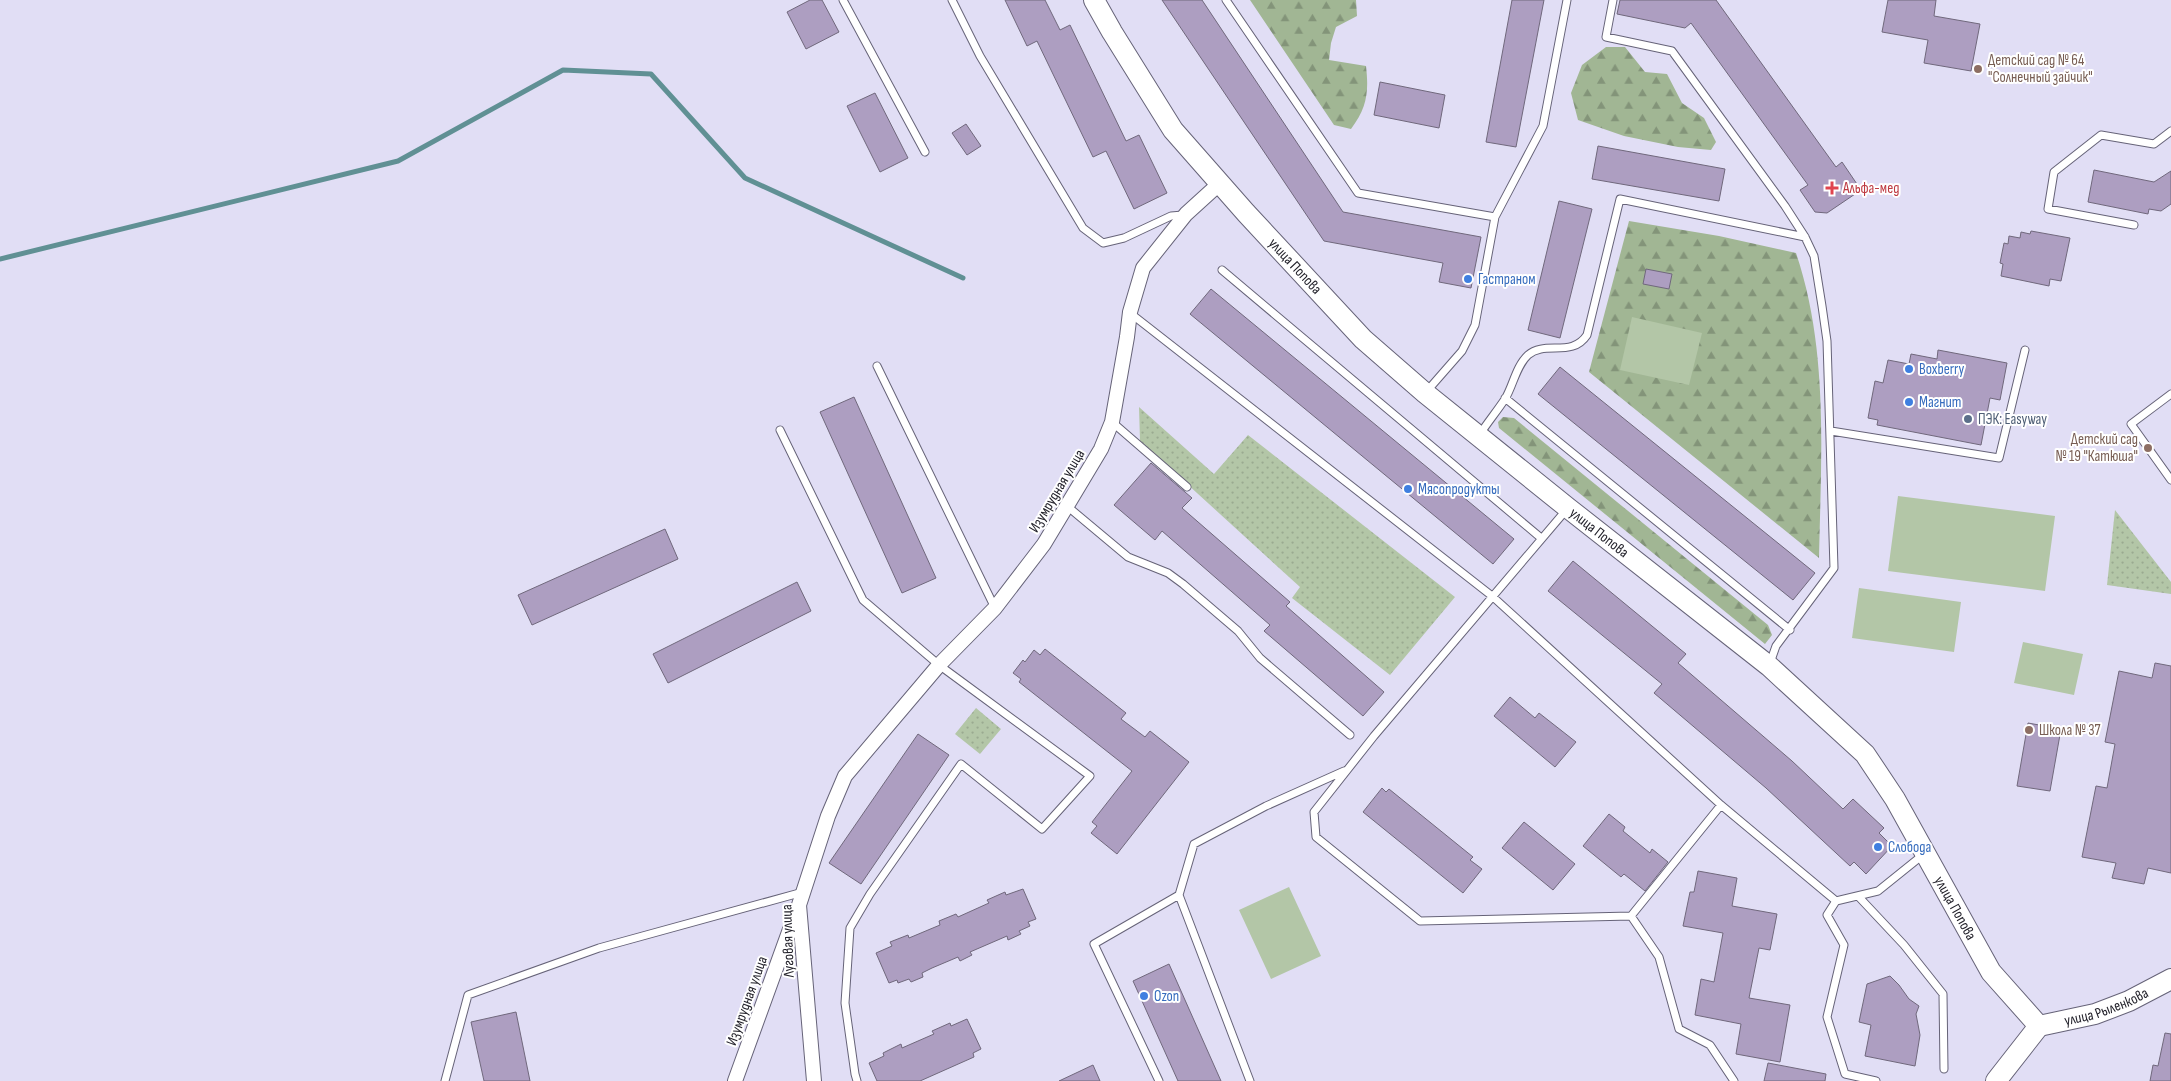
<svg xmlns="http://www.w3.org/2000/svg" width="2171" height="1081" font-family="'Sofia Sans Condensed',sans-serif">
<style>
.grass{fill:url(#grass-dots)}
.forest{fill:url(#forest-firs)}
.pitch{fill:#b3c6a7}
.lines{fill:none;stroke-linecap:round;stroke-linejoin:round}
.stream{stroke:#609094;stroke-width:5}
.building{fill:#ad9ec1;stroke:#70687c}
.lane-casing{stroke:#666378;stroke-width:9}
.street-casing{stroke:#666378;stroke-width:16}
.secondary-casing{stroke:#666378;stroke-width:22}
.lane{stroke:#fff;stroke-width:7}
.street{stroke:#fff;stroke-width:14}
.secondary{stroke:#fff;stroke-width:20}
.education-dot{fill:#8d6e63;stroke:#fff;stroke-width:2}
.health-dot{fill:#e0444e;stroke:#fff;stroke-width:2}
.shop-dot{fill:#3f7fe0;stroke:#fff;stroke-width:2}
.service-dot{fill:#5c6f8a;stroke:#fff;stroke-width:2}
.labels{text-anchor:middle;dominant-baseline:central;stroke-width:4;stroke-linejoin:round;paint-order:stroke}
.education-label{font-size:15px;fill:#785e54;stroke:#fff;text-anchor:start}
.health-label{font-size:15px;fill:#be3a42;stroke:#fff;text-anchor:start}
.street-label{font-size:15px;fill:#23222b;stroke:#fff}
.shop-label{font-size:15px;fill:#366cbe;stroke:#fff;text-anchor:start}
.service-label{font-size:15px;fill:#4e5e75;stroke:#fff;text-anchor:start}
</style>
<defs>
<pattern id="grass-dots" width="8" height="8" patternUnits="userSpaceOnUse" patternTransform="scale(1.25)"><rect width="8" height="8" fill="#b3c6a7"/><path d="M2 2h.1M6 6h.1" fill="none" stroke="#9aaa90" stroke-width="1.8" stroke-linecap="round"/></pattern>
<pattern id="forest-firs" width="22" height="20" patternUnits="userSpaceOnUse" patternTransform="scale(1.25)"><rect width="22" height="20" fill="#a1b694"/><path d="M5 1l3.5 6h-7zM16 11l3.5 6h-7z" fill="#839479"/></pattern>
</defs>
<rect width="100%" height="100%" fill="#e1def5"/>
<!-- grass -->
<path class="grass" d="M1139,407L1214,474L1248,435L1455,597L1390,675L1292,598L1300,587L1140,441Z
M2115,510L2171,582V594L2107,585Z
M976,708L1001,729L980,754L955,734Z"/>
<!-- forest -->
<path class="forest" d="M1250,0H1356L1357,16L1336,27L1331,43L1329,60L1366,66C1369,92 1367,108 1351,129L1334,125Z
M1606,47H1625L1645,72L1667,74L1682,103L1704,118L1716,142L1711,150L1678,147L1624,136L1578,120L1571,93L1582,65Z
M1629,221L1719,236L1796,253C1829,351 1821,456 1819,558L1589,372Z
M1503,417L1514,418L1768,625L1772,635L1765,644L1499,428L1498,422Z"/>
<!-- pitch -->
<path class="pitch" d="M1632,317L1702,333L1689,385L1620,370Z
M1898,496L2055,516L2045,591L1888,571Z
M1859,588L1961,602L1954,652L1852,638Z
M2023,642L2083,654L2074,695L2014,683Z
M1289,887L1321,956L1271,979L1239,910Z"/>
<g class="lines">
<!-- stream -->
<path class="stream" d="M0,259L398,161L563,70L651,74L745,178L963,278"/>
</g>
<!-- building -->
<path class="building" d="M810,0H822L839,32L806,49L787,12Z
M1005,0H1045L1060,30L1070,25L1126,141L1139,135L1167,193L1134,209L1106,151L1093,157L1037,41L1027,46Z
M1162,0H1202L1343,212L1481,237L1471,288L1439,282L1443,263L1324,241Z
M1512,0H1544L1516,147L1486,142Z
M1620,0H1716L1836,167L1842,162L1861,190L1827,213L1815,212L1800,190L1808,185L1691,23L1685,28L1617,14Z
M1888,0H1936L1934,16L1980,24L1971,71L1924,63L1928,40L1882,32Z
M1380,82L1445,95L1439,128L1374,115Z
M875,93L908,158L880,172L847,106Z
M966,124L981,146L967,155L952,133Z
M1598,146L1725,169L1719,201L1592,179Z
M2094,170L2154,182L2171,171V204L2161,211L2149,209L2148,214L2088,202Z
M1559,201L1592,209L1560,338L1528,330Z
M2031,231L2070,238L2061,281L2050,279L2049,286L2001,276L2003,264L2000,263L2004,243L2008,244L2009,236L2020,238L2021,232L2030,234Z
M1646,269L1672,274L1669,289L1643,284Z
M1211,289L1514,539L1493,564L1190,314Z
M1938,350L2007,363L2000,400L1990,398L1981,445L1877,425L1878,420L1868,418L1875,381L1883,383L1888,360L1909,364L1911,354L1937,359Z
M1560,367L1815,573L1793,600L1538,394Z
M854,397L936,578L902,593L820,412Z
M1151,463L1192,498L1182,508L1290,602L1286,606L1384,692L1363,716L1264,631L1270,625L1162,531L1155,540L1114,505Z
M665,529L678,559L532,625L518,595Z
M1573,561L1686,654L1678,663L1792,761L1843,809L1853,799L1884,828L1879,833L1892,846L1866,874L1854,862L1850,866L1766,788L1654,693L1662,684L1548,591Z
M797,582L811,611L668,683L653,654Z
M1045,649L1126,713L1121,719L1145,737L1150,731L1189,762L1117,854L1091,833L1097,826L1092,822L1132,771L1019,682L1021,679L1013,673L1023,660L1025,662L1034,650L1040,655Z
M2155,663L2171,666V873L2148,868L2144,884L2112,878L2116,863L2082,857L2096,786L2107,788L2115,744L2105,742L2119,671L2152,678Z
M1510,697L1535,718L1539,713L1576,742L1555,767L1494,716Z
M2028,723L2061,729L2050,791L2017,786Z
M918,734L949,755L861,884L829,863Z
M1382,788L1386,792L1389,789L1473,857L1470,860L1482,869L1463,893L1363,812Z
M1609,814L1625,827L1623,831L1650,853L1652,849L1668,862L1645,891L1624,874L1621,877L1583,846Z
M1524,822L1575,864L1553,890L1502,848Z
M1698,871L1737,878L1732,906L1777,914L1770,950L1759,948L1749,998L1790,1005L1780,1062L1736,1054L1741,1024L1695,1015L1701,979L1714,982L1723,933L1683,926L1690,892H1694Z
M1023,889L1036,919L1028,922L1030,926L1019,931L1021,934L1008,940L1007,936L970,952L972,955L960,961L958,957L932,968L922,973L923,977L911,982L909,979L898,983L897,980L889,983L876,953L892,946L890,942L908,935L909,938L940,925L939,921L956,914L958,917L989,903L987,900L1005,892L1006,895Z
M1169,964L1221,1081H1178L1133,981Z
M1890,976L1899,985L1909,999L1919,1006L1916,1014L1920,1035L1915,1066L1865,1056L1871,1025L1859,1022L1867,984Z
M516,1012L530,1081H484L471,1022Z
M967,1019L981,1049L973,1053L974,1057L920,1081H877L869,1063L884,1056L883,1053L901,1044L902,1048L934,1034L932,1031L950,1023L951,1026Z
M2165,1033L2171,1034V1081H2150L2153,1065L2158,1066Z
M1768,1063L1826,1074L1825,1081H1764Z
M1093,1065L1100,1081H1059Z"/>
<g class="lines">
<defs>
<path id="lane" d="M843,0L925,152
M952,0L980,56L1083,228L1103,243L1124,238L1171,216L1183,215
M1226,0L1358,193L1495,217
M1613,0L1606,37L1672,51L1785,206L1805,237L1814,256L1822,306L1827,341L1834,568L1776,646L1770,663
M2134,225L2048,209L2054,172L2101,135L2154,144L2171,131
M1222,270L1541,538
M1130,313L1492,596L1721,805L1836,901L1878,891L1924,854
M877,366L995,608
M1427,391L1462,351L1475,325L1495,217L1543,126L1567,0
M2171,394L2131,424L2171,480
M1505,398L1790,630
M1112,422L1187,487
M780,430L863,600L939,665L1090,776L1042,829L961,764L870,894L850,928L845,1003L855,1074L857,1081
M1831,431L1999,458L2025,350
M1480,434C1488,422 1497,411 1505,399C1513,386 1516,366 1528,355C1545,340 1572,358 1587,335L1620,199L1805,237
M1067,506L1128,557L1168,573L1183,584L1238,631L1260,658L1350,735
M1567,509L1374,736L1314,812L1316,837L1420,921L1631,916L1721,805
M1858,896L1904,945L1943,994L1944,1069
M1836,901L1827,915L1844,945L1827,1017L1845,1074L1876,1081
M1631,916L1659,957L1679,1029L1710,1045L1734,1081
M445,1081L468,995L599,948L803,892
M1159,1081L1094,944L1179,895
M1250,1081L1179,895L1194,844L1266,806L1344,771"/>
<path id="street" d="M735,1081L797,910
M814,1081L799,905L828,816L845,776L939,665L995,608L1044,544L1101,449L1112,422L1127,337L1130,312L1143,268L1186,214L1219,184"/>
<g id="secondary">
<path id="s1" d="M1094,0L1112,32L1173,130L1246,213L1363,339L1425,393L1568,508L1769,666L1865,754L1895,799L1991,972L2039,1026"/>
<path id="s2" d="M2039,1026L2095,1014L2129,1001L2171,979"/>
<path d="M1996,1081L2039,1026"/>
</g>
</defs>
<!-- lane casing -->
<use href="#lane" class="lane-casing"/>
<!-- street casing -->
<use href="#street" class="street-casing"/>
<!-- secondary casing -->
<use href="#secondary" class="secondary-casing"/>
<!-- lane -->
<use href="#lane" class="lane"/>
<!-- street -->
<use href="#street" class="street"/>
<!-- secondary -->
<use href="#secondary" class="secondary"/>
</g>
<!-- markers -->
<g class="education-dot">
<circle cx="1978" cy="69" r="5"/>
<circle cx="2148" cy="448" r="5"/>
<circle cx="2029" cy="730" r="5"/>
</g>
<path class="health-dot" d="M1829.5 180.5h5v5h5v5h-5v5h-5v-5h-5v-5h5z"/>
<g class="shop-dot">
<circle cx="1468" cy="279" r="5"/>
<circle cx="1909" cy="369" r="5"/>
<circle cx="1909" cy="402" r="5"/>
<circle cx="1408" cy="489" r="5"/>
<circle cx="1878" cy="847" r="5"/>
<circle cx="1144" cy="996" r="5"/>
</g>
<circle class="service-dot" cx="1968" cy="419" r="5"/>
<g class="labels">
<!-- education labels -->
<g class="education-label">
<text x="1988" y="60">Детский сад № 64<tspan x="1988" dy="17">"Солнечный зайчик"</tspan></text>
<text x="2138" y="439" text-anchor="end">Детский сад<tspan x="2138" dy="17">№ 19 "Катюша"</tspan></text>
<text x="2039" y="730">Школа № 37</text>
</g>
<!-- health labels -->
<g class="health-label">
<text x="1843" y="188">Альфа-мед</text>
</g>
<!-- street labels -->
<g class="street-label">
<text stroke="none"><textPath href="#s1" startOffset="335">улица Попова</textPath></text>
<text transform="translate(1057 491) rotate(-59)">Изумрудная улица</text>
<text stroke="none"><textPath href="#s1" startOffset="740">улица Попова</textPath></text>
<text stroke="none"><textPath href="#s1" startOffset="1265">улица Попова</textPath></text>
<text transform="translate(788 941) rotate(-92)">Луговая улица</text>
<text transform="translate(747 1001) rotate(-70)">Изумрудная улица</text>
<text stroke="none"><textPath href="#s2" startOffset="70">улица Рыленкова</textPath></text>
</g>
<!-- shop labels -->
<g class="shop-label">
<text x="1478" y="279">Гастраном</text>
<text x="1919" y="369">Boxberry</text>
<text x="1919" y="402">Магнит</text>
<text x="1418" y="489">Мясопродукты</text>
<text x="1888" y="847">Слобода</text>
<text x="1154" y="996">Ozon</text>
</g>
<!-- service labels -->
<g class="service-label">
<text x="1978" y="419">ПЭК: Easyway</text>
</g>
</g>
</svg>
